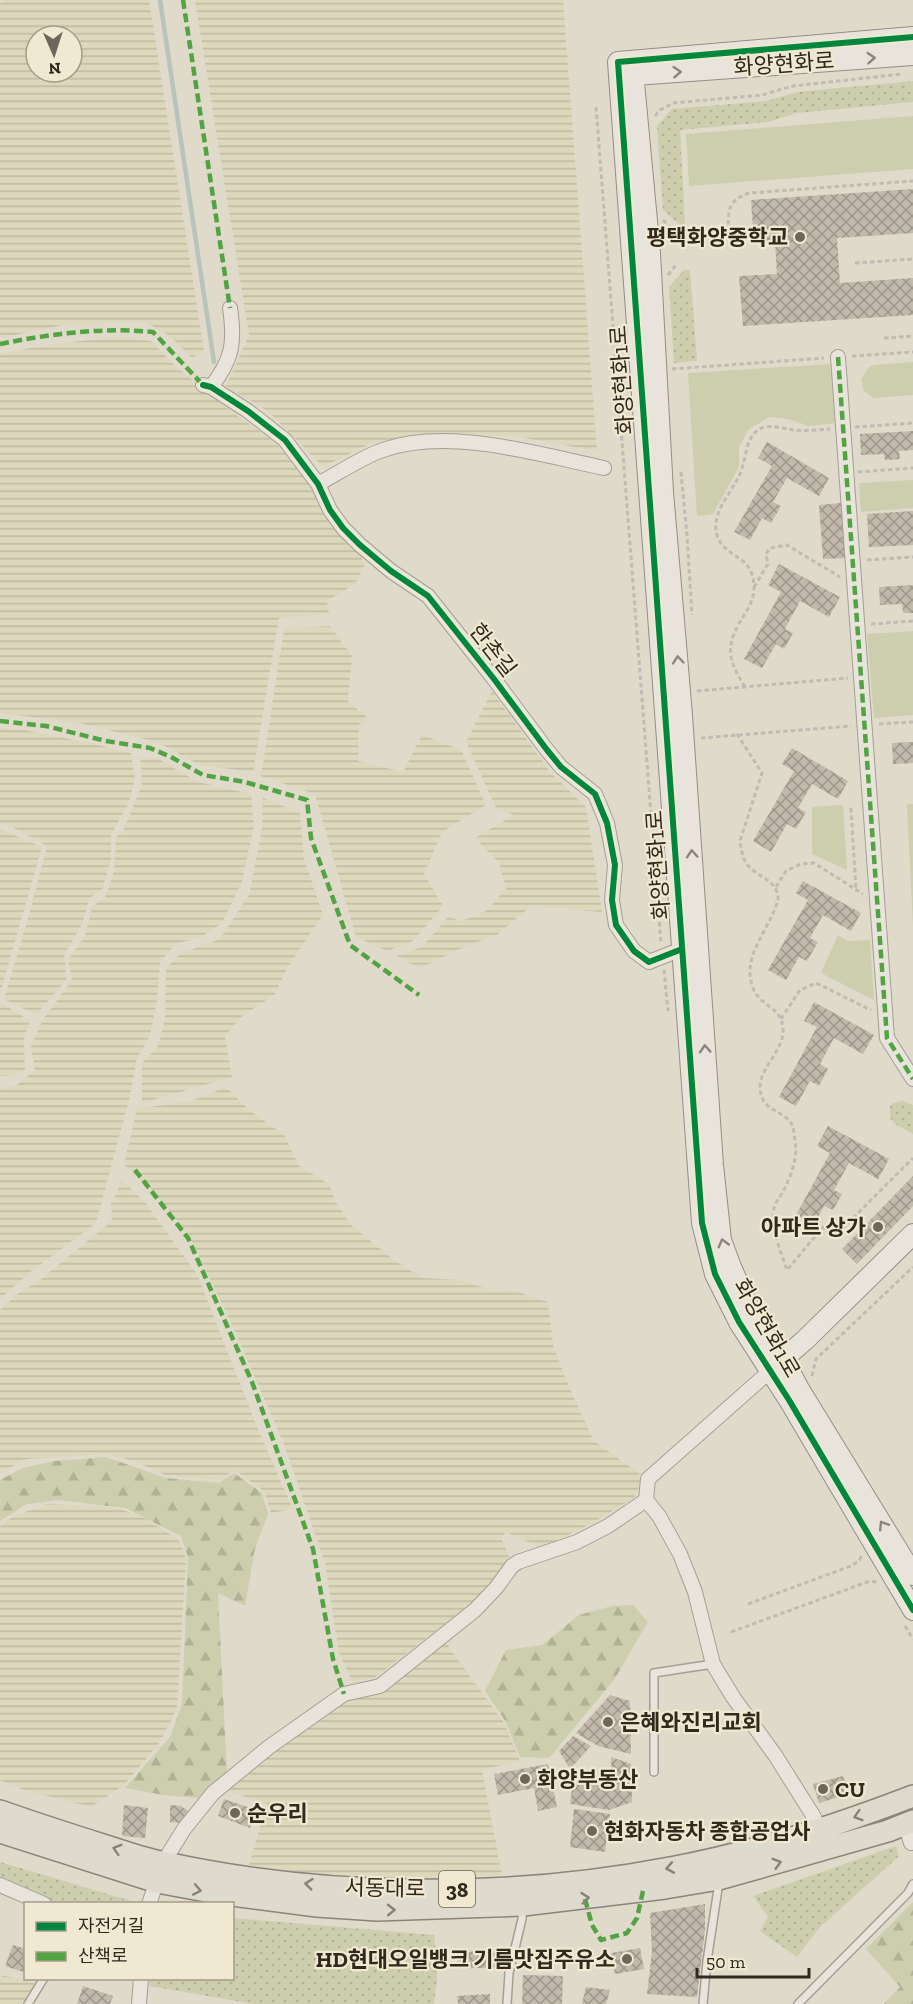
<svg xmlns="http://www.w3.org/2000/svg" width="913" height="2004" font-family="'Zilla Slab','Noto Sans KR',serif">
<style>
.farmland{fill:url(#farmland-rules);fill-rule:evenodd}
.grass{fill:url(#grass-dots)}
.forest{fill:url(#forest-firs)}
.park{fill:#ccceae}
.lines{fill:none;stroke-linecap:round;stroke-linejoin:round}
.stream{stroke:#b6c4bb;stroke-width:4.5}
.building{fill:url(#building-cross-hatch)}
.lane-casing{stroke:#a49f94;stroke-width:10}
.street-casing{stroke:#a49f94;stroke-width:16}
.secondary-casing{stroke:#948e84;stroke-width:22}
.primary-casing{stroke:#8a847a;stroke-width:24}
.path{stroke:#c0bbb3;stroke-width:3;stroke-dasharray:4.5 3;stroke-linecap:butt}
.lane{stroke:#e8e4db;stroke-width:7}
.street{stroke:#e8e4db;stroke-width:14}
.secondary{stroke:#e8e4db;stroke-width:20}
.primary{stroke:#dedacd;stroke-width:21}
.quiet{stroke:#52a341;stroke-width:4.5;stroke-dasharray:9 4.5;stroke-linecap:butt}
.cycleway-casing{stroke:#f0e8d1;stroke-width:10}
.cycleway{stroke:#00873e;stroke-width:6}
.oneway{stroke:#8c867c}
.oneway2{stroke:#888176}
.poi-dot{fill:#6e665a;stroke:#f0e8d1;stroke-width:2}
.labels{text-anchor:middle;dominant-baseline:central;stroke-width:4.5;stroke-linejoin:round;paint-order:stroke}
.shield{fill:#f0e8d1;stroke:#6a6254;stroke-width:1.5}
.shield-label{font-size:21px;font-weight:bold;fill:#31281e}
.street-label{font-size:22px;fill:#31281e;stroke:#f0e8d1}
.poi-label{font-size:22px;font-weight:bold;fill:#31281e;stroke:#f0e8d1;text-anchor:start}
</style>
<defs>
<pattern id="farmland-rules" width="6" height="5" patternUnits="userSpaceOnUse" patternTransform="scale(1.5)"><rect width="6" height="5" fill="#ddd8bc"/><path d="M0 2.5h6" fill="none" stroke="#beb9a1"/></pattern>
<pattern id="grass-dots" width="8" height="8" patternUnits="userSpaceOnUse" patternTransform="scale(1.5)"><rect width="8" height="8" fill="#ccceae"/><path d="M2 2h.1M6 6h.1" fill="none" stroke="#b0b195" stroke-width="1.8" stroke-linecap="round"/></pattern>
<pattern id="forest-firs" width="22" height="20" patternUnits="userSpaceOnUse" patternTransform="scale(1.5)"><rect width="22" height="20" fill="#ccceae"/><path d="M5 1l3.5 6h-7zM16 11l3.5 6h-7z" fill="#b0b195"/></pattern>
<pattern id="building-cross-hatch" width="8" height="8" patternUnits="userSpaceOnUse" patternTransform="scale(1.5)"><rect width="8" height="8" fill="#c2b9ac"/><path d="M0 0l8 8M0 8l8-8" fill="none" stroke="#9e968b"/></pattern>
</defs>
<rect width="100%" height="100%" fill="#dfdaca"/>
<!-- farmland -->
<path class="farmland" d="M6,0H149L204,351L192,358L170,336L143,321L63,325L0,338V3ZM36,36H72V72H36Z
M195,0H563L597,451L519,437L436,432L371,443L323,467L269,412L226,386L249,335Z
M121,337L151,341L174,365L232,412L275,442L307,475L323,515L360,556L365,564L355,584L327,601L329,614L279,618L253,772L200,765L157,742L80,723L0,713V354L51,344Z
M330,626L352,656L348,701L370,720L359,724L358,761L403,772L422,735L461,750L486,805L442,832L424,874L443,906L413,941L387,951L356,937L315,794L261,776L284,629Z
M492,691L551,773L586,807L602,912L531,906L497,935L466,946L420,968L396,956L422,947L448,917L462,921L486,911L506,889L499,863L475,838L514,815L496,808L466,742Z
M0,728L25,730L94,744L131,753L135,779L128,805L111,834V861L102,889L90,898L82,924L64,955L67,979L36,1015L4,999L29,915L47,846L8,825L0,824Z
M140,758H157L198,782L251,794L254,826L242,881L222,923L201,937L175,944L160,962L157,1002L150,1036L137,1058L130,1096L96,1223L29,1273L0,1299V1091L3,1088L16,1086L35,1070L31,1046L42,1021L72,980L68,960L85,936L92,907L105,897L114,872L116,837L123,831L142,785Z
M263,798L300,813L304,859L323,915L287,968L275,994L242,1016L225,1036L232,1077L142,1103V1063L158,1046L165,1019L166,968L180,954L220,939L249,895L262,829Z
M0,829L42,847L0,994Z
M0,1002L30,1021L24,1039L25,1070L13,1075L0,1076Z
M226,1087L249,1110L284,1135L299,1166L329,1184L335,1201L352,1226L394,1260L422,1278L461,1280L493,1291L512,1290L548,1302L553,1345L569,1387L594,1441L644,1477L634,1498L594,1522L542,1548L506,1532L501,1538L509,1557L485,1593L374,1678L353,1683L339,1653L325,1563L284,1444L229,1318L189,1235L153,1191L124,1164L137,1109L191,1101Z
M122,1181L144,1201L197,1274L257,1427L293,1509L271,1513L264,1491L235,1470L218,1480L167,1476L134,1461L106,1454L26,1459L0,1473V1310L16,1295L40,1280L112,1221L111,1204Z
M48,1504L106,1507L123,1510L144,1518L179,1540L186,1559L177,1708L160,1742L123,1786L91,1807L24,1790L0,1780V1526L16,1515Z
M446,1643L504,1723L520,1761L482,1770L502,1875L392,1879L248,1868L267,1804L228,1791L270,1754L347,1701L381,1694Z
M5,1976L35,1983L23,2004H0V1977Z"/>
<!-- grass -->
<path class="grass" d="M913,81V102L797,113L768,122L680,130L685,224L680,225L663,210L657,126L672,109L766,101L797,92Z
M684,270H690L697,361L674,363L669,287Z
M903,1101L913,1105V1134L895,1124L890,1118V1106L893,1103Z
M896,1846L899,1856L819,1928L797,1957L760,1931L768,1917L753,1896Z
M0,1862L138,1903H57L0,1880Z
M233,1918L434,1935L438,1968L434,2004H254L149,1986V1979L232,1978Z"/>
<!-- forest -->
<path class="forest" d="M106,1457L166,1478L219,1483L234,1473L262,1493L268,1514L255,1548L245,1606L218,1593L227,1774L198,1798L163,1795L125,1788L170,1737L182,1704L188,1557L181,1536L125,1508L58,1500L27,1504L0,1521V1480L23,1468L55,1461Z
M633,1605L648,1622L614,1680L549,1758L520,1757L506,1722L485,1691L506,1650L542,1645L579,1615L612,1606Z
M913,1902V2004H884L900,1987L866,1949Z"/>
<!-- park -->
<path class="park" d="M913,116V169L689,186L686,134Z
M913,362V395L874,398L864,391L861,379L869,367L874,365Z
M830,364L835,423L809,426L788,419L770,417L749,429L739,447V467L713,514L697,516L688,373Z
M913,480V508L861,512L859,483Z
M913,631V715L874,718L867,634Z
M907,804H913V935V926Z
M843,805L847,870L812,854V807Z
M838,935L848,941L870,940L874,1000L821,973Z"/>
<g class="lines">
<!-- stream -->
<path class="stream" d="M160,0L214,362"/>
</g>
<!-- building -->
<path class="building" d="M913,189V233L837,238L840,283L913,278V315L743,326L739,276L777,274L775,241L754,243L751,200Z
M913,431V450L899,451L900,459L885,460L884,454L861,455L860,434Z
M767,442L829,478L819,496L787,478L773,502L781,506L771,523L762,518L750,540L734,532L772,466L758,458Z
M841,503L845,558L823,559L819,505Z
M913,511V545L869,547L867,514Z
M779,564L840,597L829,617L800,601L785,629L793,633L784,649L776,644L762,668L744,659L781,592L768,585Z
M913,585V613H903L902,604L880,605L879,587Z
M913,742V763L893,764L892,743Z
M792,748L848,781L838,799L812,784L798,808L806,812L796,829L787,824L771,852L753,841L794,771L782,764Z
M803,881L861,913L851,931L823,915L810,938L818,942L807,961L799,957L786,980L768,970L808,900L796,893Z
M814,1002L874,1035L863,1054L834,1038L820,1064L828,1069L819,1086L810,1081L796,1106L779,1097L817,1027L804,1021Z
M828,1126L889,1159L878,1179L849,1163L834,1190L842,1194L833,1210L824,1206L814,1225L796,1215L830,1153L817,1146Z
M913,1176V1206L857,1264L842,1249Z
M610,1695L630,1701L631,1754L598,1746L576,1733Z
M573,1736L591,1746L570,1769L559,1751Z
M611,1757L631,1764L632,1802L609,1810L570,1804L573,1781L612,1788Z
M548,1764L557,1807L538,1811L534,1788L498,1795L494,1774Z
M843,1776L849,1794L819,1803L813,1784Z
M224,1799L256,1810L250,1828L218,1816Z
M124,1805L148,1808L145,1838L122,1836Z
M170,1805L181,1806L190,1812L181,1823L170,1822Z
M574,1809L610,1814L605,1852L570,1847Z
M705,1904V1929L697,1997L647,1994L652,1952L650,1913Z
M13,1945L26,1949V1973L5,1966Z
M640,1948L644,1969L615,1974L611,1953Z
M497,1951L498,1967L457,1969V1952Z
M523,1975L563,1976L562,2004H522Z
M83,1986L113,1996L110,2004H77Z
M586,1987L610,1990L606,2004H582Z
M490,1994V2004H458L457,1996Z"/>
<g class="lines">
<defs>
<path id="lane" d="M654,1772V1673L713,1664
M28,2004L44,1978
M507,2004L509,1973L522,1919L523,1906
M703,2004L707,1961L719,1882
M798,2004L908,1893L913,1884"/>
<path id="street" d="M838,357L887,1038L913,1079
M203,385L211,387L248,411L285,440L318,484L330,510L343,528L360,545L391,571L428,596L494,679L547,750L561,767L595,794L607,823L615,865L612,900L616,925L634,951L649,962L682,949
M211,387C233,359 235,342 230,308
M318,484C337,474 362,457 383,450C449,427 537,454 604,468
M770,1371L648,1479L646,1500L659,1516L680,1554L695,1592L713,1664L733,1697L775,1755L814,1817L818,1828
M905,1824L911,1843
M0,1885L44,1904
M149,1904L163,1863L184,1829L213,1793L269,1747L344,1694L380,1686L475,1610L496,1588L512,1566L518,1562L577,1542L608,1526L646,1500
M139,2004L141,1978"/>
<path id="secondary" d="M913,37L618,62L702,1223L715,1274L739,1322L789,1400L913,1610
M632,61L650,253L663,492L682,715L713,1165L721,1240L731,1267L755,1322L783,1359L799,1389L913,1575
M621,76L913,55
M774,1367L805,1340L913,1234"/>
<path id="primary" d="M0,1811C34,1823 68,1834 103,1845C123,1851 144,1859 166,1863C327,1898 508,1899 670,1868C753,1853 835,1826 913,1796
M0,1832L157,1882L217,1893L317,1906L377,1910L523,1905L665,1888L719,1879L888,1831L913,1821"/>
</defs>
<!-- lane casing -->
<use href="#lane" class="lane-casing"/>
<!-- street casing -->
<use href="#street" class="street-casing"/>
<!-- secondary casing -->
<use href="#secondary" class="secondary-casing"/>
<!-- primary casing -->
<use href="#primary" class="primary-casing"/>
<!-- path -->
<path class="path" d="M596,107L661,943
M655,116L660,110L673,103L762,95L793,86L902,74
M663,220L674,231L728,230C729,209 727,201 749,193L913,181
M855,263L913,259
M668,275L676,265
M884,338L913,336
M852,356L913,352
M672,369L824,358
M855,427L913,423
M681,472L687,535L692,615
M858,472L913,468
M867,560L913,557
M754,587L768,564L766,554L770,548L787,545L840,577
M871,624L913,621
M745,687C725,655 726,644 746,612C751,604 754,596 754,587C753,554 727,559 718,538C708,513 734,492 741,471C747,457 745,435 762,428C772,424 784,429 794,430C806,431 819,430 830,429
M697,691L848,678
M879,724L913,722
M737,734L762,773L740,841C741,848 742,856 746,863C755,877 778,879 778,899C778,903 775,907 774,911C765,932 749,952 750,974C752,1009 782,1002 783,1029C785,1048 760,1068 760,1087C761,1114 785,1108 793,1127C794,1130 794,1136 795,1140C798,1159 791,1175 783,1192C780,1197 775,1203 774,1208C770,1227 781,1252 787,1270L823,1227L833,1238L913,1158
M701,738L851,726
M851,808L856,889
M776,887L786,871L801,864L814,863L863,894
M664,970L668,1011
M781,1019L800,990L816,983L871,1010
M812,1376L816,1359L913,1267
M748,1604L851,1566L859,1561L862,1555
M905,1626L913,1639
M731,1632L870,1581L877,1582"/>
<!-- lane -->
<use href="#lane" class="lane"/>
<!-- street -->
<use href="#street" class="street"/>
<!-- secondary -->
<use href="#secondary" class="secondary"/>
<!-- primary -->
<use href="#primary" class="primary"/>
<!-- quiet -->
<path class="quiet" d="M183,0L230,308
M0,344C50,334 102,327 153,332L203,385
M838,357L887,1038L913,1079
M0,721L46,726L106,741L150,748L171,757L203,775L245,782L307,800L311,838L350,945L419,995
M135,1170L188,1238L252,1382L313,1549L333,1659L344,1694
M585,1899L592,1925L601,1940L627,1933L637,1918L643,1891"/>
<defs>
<path id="cycleway" d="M913,37L618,62L702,1223L715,1274L739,1322L789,1400L913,1610
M203,385L211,387L248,411L285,440L318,484L330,510L343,528L360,545L391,571L428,596L494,679L547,750L561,767L595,794L607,823L615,865L612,900L616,925L634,951L649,962L682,949"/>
</defs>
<!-- cycleway casing -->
<use href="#cycleway" class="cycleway-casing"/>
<!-- cycleway -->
<use href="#cycleway" class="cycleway"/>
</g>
<!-- one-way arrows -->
<defs><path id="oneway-chevron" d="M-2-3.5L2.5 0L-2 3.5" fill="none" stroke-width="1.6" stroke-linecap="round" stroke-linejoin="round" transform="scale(1.5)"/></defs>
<g class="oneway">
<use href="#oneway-chevron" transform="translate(871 58) rotate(-4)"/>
<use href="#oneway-chevron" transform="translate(677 72) rotate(-4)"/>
<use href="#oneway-chevron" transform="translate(678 660) rotate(-95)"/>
<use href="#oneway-chevron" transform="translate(692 854) rotate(-94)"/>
<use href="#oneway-chevron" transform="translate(705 1049) rotate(-94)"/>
<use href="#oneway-chevron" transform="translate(723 1243) rotate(-105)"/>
<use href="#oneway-chevron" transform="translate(883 1525) rotate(-122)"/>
</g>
<g class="oneway2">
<use href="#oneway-chevron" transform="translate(858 1816) rotate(163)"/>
<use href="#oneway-chevron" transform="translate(117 1849) rotate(-163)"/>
<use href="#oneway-chevron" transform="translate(777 1863) rotate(-16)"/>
<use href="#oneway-chevron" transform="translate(670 1868) rotate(170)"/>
<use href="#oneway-chevron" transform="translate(309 1884) rotate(-174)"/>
<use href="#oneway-chevron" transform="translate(197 1890) rotate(11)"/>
<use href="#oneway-chevron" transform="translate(585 1898) rotate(-6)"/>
<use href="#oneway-chevron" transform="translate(391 1910) rotate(-1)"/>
</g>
<!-- markers -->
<g class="poi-dot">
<circle cx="800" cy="237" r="6"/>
<circle cx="878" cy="1227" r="6"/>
<circle cx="608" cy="1722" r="6"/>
<circle cx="525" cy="1779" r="6"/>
<circle cx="823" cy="1789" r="6"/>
<circle cx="235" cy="1813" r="6"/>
<circle cx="592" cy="1831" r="6"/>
<circle cx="627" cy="1959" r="6"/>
</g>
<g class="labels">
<!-- shield labels -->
<rect class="shield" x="439" y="1871" width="36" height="36" rx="4.5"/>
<g class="shield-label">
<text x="457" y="1889">38</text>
</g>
<!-- street labels -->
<g class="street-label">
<text transform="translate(784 64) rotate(-4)">화양현화로</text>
<text transform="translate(622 380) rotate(-94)">화양현화1로</text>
<text transform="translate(493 650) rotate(52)">한촌길</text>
<text transform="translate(658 865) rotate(-94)">화양현화1로</text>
<text transform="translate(767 1328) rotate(60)">화양현화1로</text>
<text transform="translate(385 1888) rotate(1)">서동대로</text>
</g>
<!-- poi labels -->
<g class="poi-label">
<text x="788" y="237" text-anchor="end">평택화양중학교</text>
<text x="866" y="1227" text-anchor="end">아파트 상가</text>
<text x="620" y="1722">은혜와진리교회</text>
<text x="537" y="1779">화양부동산</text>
<text x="835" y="1789">CU</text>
<text x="247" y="1813">순우리</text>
<text x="604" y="1831">현화자동차 종합공업사</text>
<text x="615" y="1959" text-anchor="end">HD현대오일뱅크 기름맛집주유소</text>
</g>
</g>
<!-- legend -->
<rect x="24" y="1902" width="210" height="78" fill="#f0e8d1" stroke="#a49b89" stroke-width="1.5"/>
<rect x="36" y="1922" width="30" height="9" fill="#00873e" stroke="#a49b89" stroke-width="1.5"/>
<text x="78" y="1932" font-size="18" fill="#31281e">자전거길</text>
<rect x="36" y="1952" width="30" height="9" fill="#52a341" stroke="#a49b89" stroke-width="1.5"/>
<text x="78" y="1962" font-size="18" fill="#31281e">산책로</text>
<!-- north arrow -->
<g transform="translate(54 54) rotate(177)"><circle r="28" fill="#f0e8d1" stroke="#a49b89" stroke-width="1.5"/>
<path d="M0-4.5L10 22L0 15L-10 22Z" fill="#6e665a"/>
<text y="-9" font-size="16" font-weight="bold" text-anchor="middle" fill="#31281e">N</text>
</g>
<!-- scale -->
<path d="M697 1968v9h112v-9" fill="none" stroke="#31281e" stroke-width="3"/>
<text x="706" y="1968" font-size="18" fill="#31281e" stroke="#f0e8d1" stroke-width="4.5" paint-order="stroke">50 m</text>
</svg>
